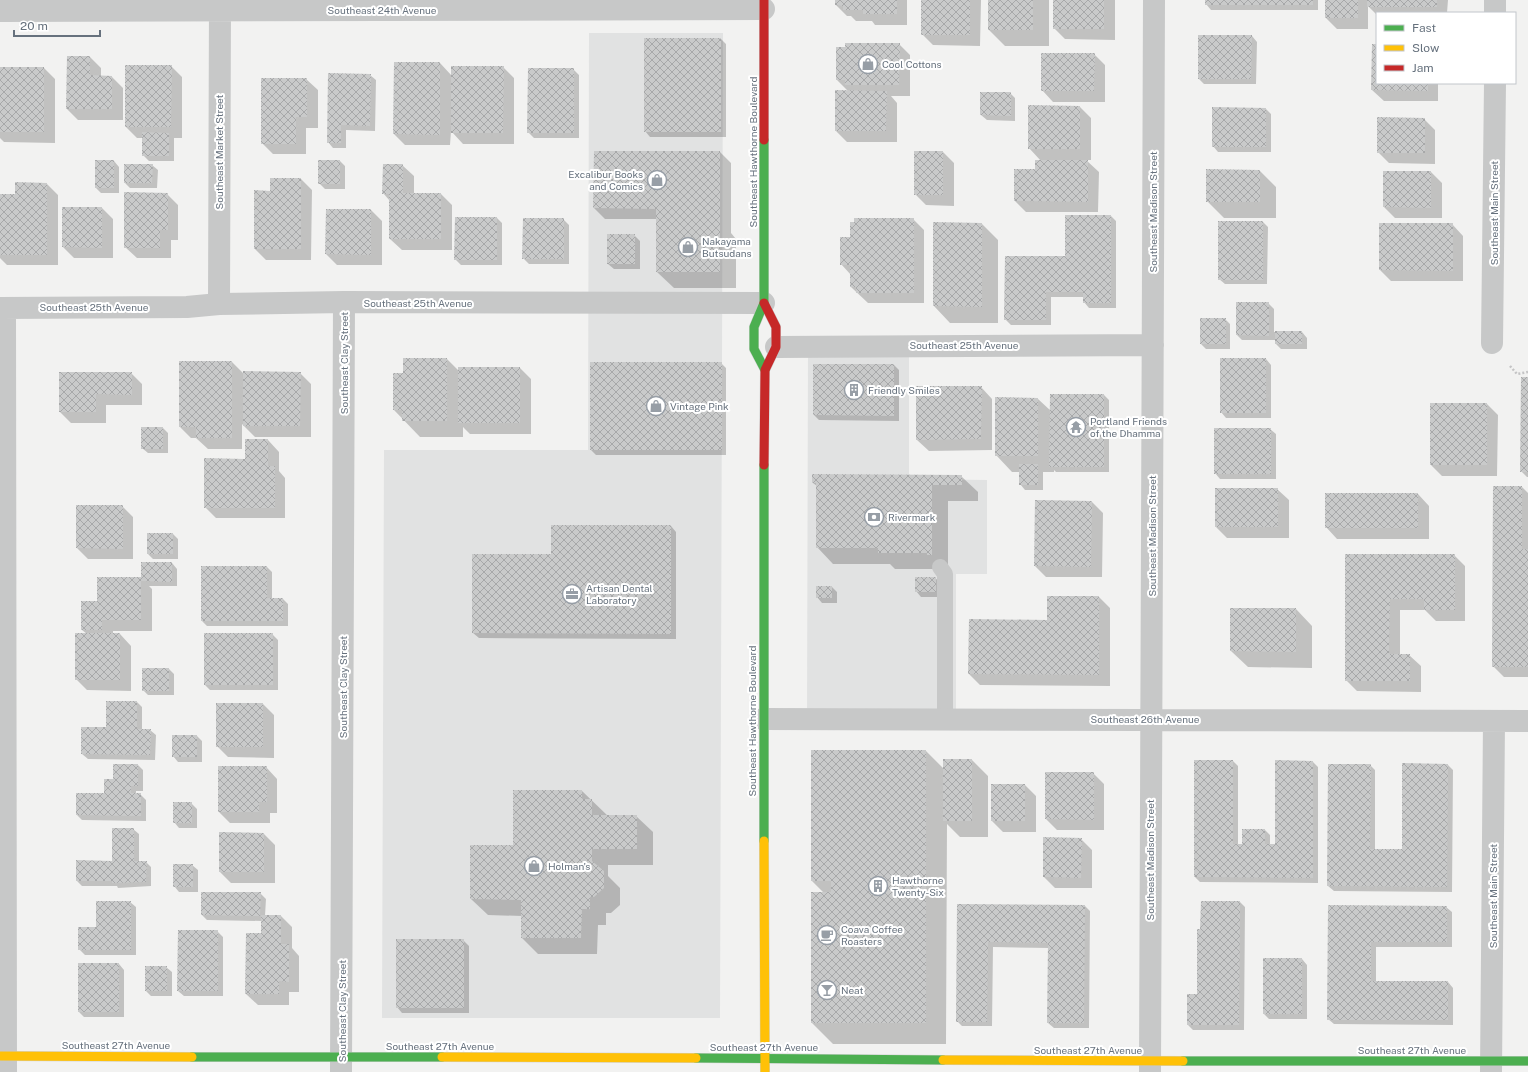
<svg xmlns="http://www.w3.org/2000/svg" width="1528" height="1072" font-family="'Public Sans',sans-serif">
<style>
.built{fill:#e1e2e2}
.shadow{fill:#0003}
.building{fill:url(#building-cross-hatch)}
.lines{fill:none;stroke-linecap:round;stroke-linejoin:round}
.fast-casing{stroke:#cfd0d0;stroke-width:10}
.slow-casing{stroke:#cfd0d0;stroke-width:10}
.jam-casing{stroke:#cfd0d0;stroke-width:10}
.path{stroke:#c4c4c5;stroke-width:2.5;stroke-dasharray:2 2;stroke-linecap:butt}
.lane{stroke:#c7c8c8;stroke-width:16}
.street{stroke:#c7c8c8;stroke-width:22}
.fast{stroke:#4caf50;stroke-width:9}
.slow{stroke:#ffc107;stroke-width:9}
.jam{stroke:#c62828;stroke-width:9}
.labels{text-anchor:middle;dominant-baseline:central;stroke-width:4;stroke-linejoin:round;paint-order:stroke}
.street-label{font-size:10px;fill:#66717d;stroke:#fff}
.poi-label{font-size:10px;fill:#66717d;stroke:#fff;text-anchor:start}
</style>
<defs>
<pattern id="building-cross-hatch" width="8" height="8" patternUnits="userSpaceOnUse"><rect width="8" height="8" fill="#c9caca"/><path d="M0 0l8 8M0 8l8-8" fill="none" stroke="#a7a8a9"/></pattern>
</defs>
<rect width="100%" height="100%" fill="#f2f2f1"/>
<!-- built -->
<path class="built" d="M589,33H723L720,1018H382L384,450H588Z
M808,349H909V479L987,480V574H956V722H807Z"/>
<!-- shadow -->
<path class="shadow" d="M836,0H907V25H875L872,21H856L851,16H847L836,5Z
M922,0H981L980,46L933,45L922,34Z
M989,0H1049V46H1005L989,30Z
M1054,0H1115V40L1065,39L1054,28Z
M1206,0H1318V10H1211L1206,4Z
M1326,0H1448L1447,13H1377V15L1368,6V29H1337L1326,18Z
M1252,36L1257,42L1256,84H1204L1199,79Z
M721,39L726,44V137H650L645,131Z
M899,44L910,55V96H891L897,103V142H847L836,131L848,91L837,80Z
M1377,45V83H1438V101H1384L1372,90Z
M1094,54L1105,65V102H1053L1042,90Z
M90,57L101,68V76L112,77L123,88V120H78L67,109Z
M440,63L452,76L503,67L514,78V144H463L451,131L450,145H405L394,134Z
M171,66L182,77V138H174V161H149L143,155V138H137L126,127Z
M0,68H44L55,79V143L4,142L0,138Z
M573,69L579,75V138H534L528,132Z
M370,75L376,80L375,131L346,130V148H333L328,142Z
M306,79L318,90V128H306V154H273L262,143Z
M981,93H1010L1015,98V121L987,120L981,115Z
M1080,107L1091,118V160H1086L1099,172L1098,212H1026L1015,201L1041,161L1029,148Z
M1266,109L1271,114V152H1218L1213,146Z
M1424,119L1435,130V164L1389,163L1378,152Z
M720,152L731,163V233L736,239V288H674L657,272V219H605L594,208Z
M943,152L954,163V206L926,205L915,194Z
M114,161L119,167V193H101L96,188Z
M319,161H340L345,166V189H325L319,183Z
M152,165L158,170L157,188H130L125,183Z
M402,165L414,176V194H441L452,205V250H402L390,239V201L383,193Z
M1260,171L1276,187V218H1224L1207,201Z
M1384,172H1431L1442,183V218H1395L1384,207Z
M301,179L312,190L311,260H266L255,249V191L271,192Z
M47,184L58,195V265H7L0,258V195H16Z
M167,194L178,205V240H171V258H137L125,247Z
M63,208H102L113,219V258H74L63,247Z
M371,210L382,221V265H337L326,254Z
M1111,216L1116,221V308H1089L1084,302V297H1051V325H1011L1005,319L1066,257Z
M497,218L502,223V265H461L455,259Z
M563,219L569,225V264H529L523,258Z
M913,219L924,230V303H868L851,287V275L841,264Z
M1263,222L1268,227L1267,284H1225L1219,279Z
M934,223L982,224L998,240V323H950L934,306Z
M1452,224L1463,236V281H1391L1380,270Z
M634,235L640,241V269H614L608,264Z
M1268,303L1274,309V332H1302L1307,338V349H1281L1276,344V340H1242L1237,335Z
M1225,319L1230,324V349H1206L1201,344Z
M447,359L459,371L520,368L531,379V434H470L463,427V437H420L394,410L404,374Z
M1266,359L1271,365V418H1226L1221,412Z
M232,362L244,374L300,373L311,384V437H255L242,424V449H208L196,438H191L180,427Z
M721,363L726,368V455H596L591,450Z
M814,365H894L899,370V421L819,420L814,415Z
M131,373L142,384V405H106V423H71L60,412Z
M1528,378V477H1527L1521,471Z
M981,387L992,399V450L929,451L917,440Z
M1104,395L1109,400V472H1056L1054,470V472H1043V490H1025L1020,484V472H1012L996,455L1038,399L1051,411Z
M1487,404L1498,415L1497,476H1442L1431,465Z
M163,428L168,433V453H148L142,448Z
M1270,429L1276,434V479H1220L1215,473Z
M268,440L279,452V471L285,478V518H216L205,507L246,460Z
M961,476L978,492V501H948V571L943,569H895L890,564H833L817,547V486L813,483Z
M1522,487L1528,493V677H1504L1493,666Z
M1277,489L1289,500V538H1227L1216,527Z
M1418,494L1429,506V539H1337L1326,527Z
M1092,502L1103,513L1102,577H1046L1035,566Z
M77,506H122L133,517V559H88L77,548Z
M671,526L676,532V639L479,638L473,633V555H552Z
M148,534H173L178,539V559H153L148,554Z
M1346,555H1454L1465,566V621H1436L1425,610H1400V655H1409L1421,666V692L1357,691L1346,680Z
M142,563H172L177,569V586H149L152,589V631H113V634H120L131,646V691L87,690L76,679L87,634L82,630L98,602L142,578Z
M267,567L272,572V599H283L288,604V626H207L202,621Z
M935,578L941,583V597H921L916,591Z
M817,587H832L837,592V603H822L817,597Z
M1099,597L1110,608V686L980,685L969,674Z
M1296,609L1312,626V668L1248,667L1231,651Z
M273,635L278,640V690H210L205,685Z
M169,669L174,674V695H148L143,690Z
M137,702L142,707V730H150L156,735L155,760L88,759L82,754L107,728Z
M263,704L274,715V758L228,757L217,746Z
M197,736L202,741V762H178L173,756Z
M926,751L944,769L972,760L988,776V837H960L947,824L946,1044H833L812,1023L824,893L812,881Z
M1195,761H1233L1238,766V845H1243L1265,830L1270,835V845H1276L1313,762L1318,767V883L1200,882L1195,877Z
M138,765L143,770V791H136V794H140L146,800V821L82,820L77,815L105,794L114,780Z
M1370,765L1375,770V850H1403L1448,765L1453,770L1452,892L1334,891L1328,886Z
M266,767L277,779V813H270V823H230L219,812Z
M1046,773H1093L1104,784V830H1057L1046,819Z
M1025,785L1036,796V832H1003L992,821Z
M582,791L608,816H636L653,832V865H608V876L620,888V905L611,913H606V925H598L597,954H538L522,938V916L488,915L471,899L514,846Z
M191,803L197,809V828H179L174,822Z
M133,829L139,834V862H146L151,867V886L118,888L117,886H82L77,881L113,862Z
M264,834L275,845V883H231L220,872Z
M1044,838L1081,839L1092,850V888H1055L1044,877Z
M192,865L198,870V892H179L174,886Z
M260,893L266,899L265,916H281L292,927V948L299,956V992H289V1005H258L246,994L262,934V921L207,920L202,915Z
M130,902L136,907V955H85L79,949Z
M1240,902L1245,907L1244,1030H1193L1188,1025L1198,995Z
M958,905L1085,906L1090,911L1089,1028H1054L1048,1023L1049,948L993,947L992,1026H962L957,1021Z
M1329,906L1446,907L1452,912V947H1376V982H1448L1453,988V1025L1334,1024L1328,1019Z
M217,931L223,937V996H184L178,991Z
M463,940L469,946V1013H402L397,1007Z
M1302,959L1307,965V1019H1269L1264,1014Z
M119,964L124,970V1017H84L79,1012Z
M166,967L172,972V996H151L146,991Z"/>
<!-- building -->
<path class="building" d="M835,0H897V14H863V10H843V6L835,5Z
M921,0H970V35H921Z
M988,0H1033V30H988Z
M1053,0H1104V29H1053Z
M1205,0H1313V5H1205Z
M1325,0H1358V18H1325Z
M1367,0H1437V7H1367Z
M1198,35H1252L1251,79H1198Z
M644,38H721V132H644Z
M845,43H900L899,85H845V80H836V47H845Z
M1372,44H1377V83H1428V91L1371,90Z
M1041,53H1095L1094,91H1041Z
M67,56H90V75L112,76V109H66Z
M394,62H440V135L393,134Z
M125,65H172L171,127H125Z
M451,66H504L503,133H451Z
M0,67H44V132H0Z
M528,68H574V133H527Z
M328,73L371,74L370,126L341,125V143H327Z
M261,78H307V117H296V144H261Z
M835,90L887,91L886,131H835Z
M980,92H1011V116L980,115Z
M1028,105L1080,106V149H1028Z
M1212,107L1266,108V147H1212Z
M1377,117L1425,118V153H1377Z
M142,132L169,133V156H142Z
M594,151H720V272H656V209L593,208Z
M914,151H943V195H914Z
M95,160H114V188H95Z
M318,160H340V184H318Z
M1035,160H1088V202L1014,201V169H1035Z
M124,164H153L152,183H124Z
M383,164H403V193H441V239H389V194H382Z
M1206,169L1260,170V202H1206Z
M1383,171H1431V208L1383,207Z
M270,178H301V249H254V190L270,191Z
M15,182L47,183V255H0V194H15Z
M124,192L168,193V230H160V248H124Z
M62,207H102V248L62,247Z
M326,209H371V255L325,254Z
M1065,215H1111V303H1083V292H1046V320H1004L1005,256H1065Z
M455,217H497V260H454Z
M523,218H564V259H522Z
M854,218H914V293H856V287H850V265H840V237H850V222H854Z
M1218,221H1263V280H1218Z
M933,222L982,223V307L933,306Z
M1379,223H1453V271L1379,270Z
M607,234H635V264H607Z
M1236,302H1269V336L1236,335Z
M1200,318H1226V344H1200Z
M1275,331H1302V344H1275Z
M403,358H447V421H402V410H393V373H403Z
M1220,358H1266V413H1220Z
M179,361H232V438H196V427H179Z
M590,362H722V450H590Z
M813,364H894V416L813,415Z
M458,367H520V423H458Z
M243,371L301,372L300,426H243Z
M59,372H132V395L96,394V412H59Z
M1521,377H1528V472H1520Z
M916,386H982L981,439L916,440Z
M1050,394H1104V467H1049Z
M995,397L1038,398V456H995Z
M1430,403H1487V465H1430Z
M141,427H163V449H141Z
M1214,428H1271V474H1214Z
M245,439H268V466H275V508H204V458L245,459Z
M1019,464H1038V485H1019Z
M812,474L962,475V485H932V555H927V553H878V548H816V483H812Z
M1493,486H1522V549H1528V667H1492Z
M1215,488H1278V527H1215Z
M1325,493H1418V528H1325Z
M1035,500L1092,501L1091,567L1034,566Z
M76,505H123V549L76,548Z
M551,525H671V634L472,633V554H551Z
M147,533H173V554H147Z
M1345,554H1455V610H1424V599H1390L1389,654H1410V681H1345Z
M141,562H172V582L141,581V620H102V630H81V601H97V577H141Z
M201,566H267V598H283V621H201Z
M915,577H936V592H915Z
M816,586H832V598H816Z
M1047,596H1099V675L968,674L969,619L1047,620Z
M1230,608H1296V652L1230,651Z
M75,633H120V680H75Z
M204,633H273V685H204Z
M142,668H169V691H142Z
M106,701H137V729H151L150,755L81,754V727H106Z
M216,703H263V747H216Z
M172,735H197V757H172Z
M811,750H926V1023H811V892H831V881H811Z
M943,759H972V821H943Z
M1194,760H1233V844H1242V829H1265V844H1275V760L1313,761V878L1194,877Z
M1402,763L1448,764L1447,887L1327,886L1328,764H1371L1370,849H1402Z
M113,764H138V786H131V793H141V816L76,815V793H104V779H113Z
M218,766H267V802H259V812H218Z
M1045,772H1094V820L1045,819Z
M991,784H1025V821H991Z
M513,790H582V799H592V815H637V849H592V861L604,871V888L594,897H590V909H582L581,938H521V900L470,899V845H513Z
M173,802H192V823H173Z
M112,828H134V861H147L146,882L112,883V881H76V860L112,861Z
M219,832L264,833V872H219Z
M1043,837L1082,838L1081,878L1043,877Z
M173,864H193V887H173Z
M201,892H261L260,916L201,915Z
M96,901H131V950H78V927H96Z
M1201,901H1240L1239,1025H1187V994H1197V929H1200Z
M957,904L1085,905L1084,1023H1047L1048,943L988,942L987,1022H956Z
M1328,905L1447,906V942H1371V981H1448V1020H1327Z
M261,915H281V944H289V982L279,981V994H245L246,933H261Z
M178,930H218V991H177Z
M396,939H464V1008H396Z
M1263,958H1302V1014H1263Z
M78,963H119V1012H78Z
M145,966H167V991H145Z"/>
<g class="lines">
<defs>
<path id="fast" d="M764,140V303L754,327V349L765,370
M764,841V465
M192,1057H442
M696,1058L943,1060
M1183,1061H1528"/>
<path id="slow" d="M764,841L765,1072
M0,1056L192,1057
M442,1057L696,1058
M943,1060L1183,1061"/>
<path id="jam" d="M764,0V140
M764,303L776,327V347L765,370L764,465"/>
</defs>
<!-- fast casing -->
<use href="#fast" class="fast-casing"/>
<!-- slow casing -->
<use href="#slow" class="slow-casing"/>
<!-- jam casing -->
<use href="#jam" class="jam-casing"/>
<!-- path -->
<path class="path" d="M1510,366L1517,374L1528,372"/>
<!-- lane -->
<path class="lane" d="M940,567L945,574V719"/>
<!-- street -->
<path class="street" d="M0,11L764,9
M1495,13V0
M219,304L220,0
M0,308L187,307L219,304L344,302L764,303
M5,308L6,1072
M1492,343L1495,83
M776,347L1153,345
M763,719L1528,721
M341,1072L344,302
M1150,1072L1154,0
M1491,1072L1494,721"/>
<!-- fast -->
<use href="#fast" class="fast"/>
<!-- slow -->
<use href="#slow" class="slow"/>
<!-- jam -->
<use href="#jam" class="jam"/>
</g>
<!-- icons -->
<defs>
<symbol id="shop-ring" viewBox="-11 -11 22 22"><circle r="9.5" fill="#fff" stroke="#979ea6" stroke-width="1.5"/><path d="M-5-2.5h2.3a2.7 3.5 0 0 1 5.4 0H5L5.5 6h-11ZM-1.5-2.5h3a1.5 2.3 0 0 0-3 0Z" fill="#979ea6"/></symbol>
<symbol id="building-ring" viewBox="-11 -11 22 22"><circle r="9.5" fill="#fff" stroke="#979ea6" stroke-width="1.5"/><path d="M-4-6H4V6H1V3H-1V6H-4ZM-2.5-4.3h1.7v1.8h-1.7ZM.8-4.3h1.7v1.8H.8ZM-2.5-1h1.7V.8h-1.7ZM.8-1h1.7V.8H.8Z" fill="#979ea6"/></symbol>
<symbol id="temple-ring" viewBox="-11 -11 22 22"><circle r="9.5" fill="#fff" stroke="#979ea6" stroke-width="1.5"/><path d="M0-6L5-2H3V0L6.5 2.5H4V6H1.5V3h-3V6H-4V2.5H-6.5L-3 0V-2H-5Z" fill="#979ea6"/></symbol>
<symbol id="bank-ring" viewBox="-11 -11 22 22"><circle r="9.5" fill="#fff" stroke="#979ea6" stroke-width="1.5"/><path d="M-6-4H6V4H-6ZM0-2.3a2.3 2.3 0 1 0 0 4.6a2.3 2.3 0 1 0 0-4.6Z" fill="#979ea6"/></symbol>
<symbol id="office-ring" viewBox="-11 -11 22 22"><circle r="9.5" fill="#fff" stroke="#979ea6" stroke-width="1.5"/><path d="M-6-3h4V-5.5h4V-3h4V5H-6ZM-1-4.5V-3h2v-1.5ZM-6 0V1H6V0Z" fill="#979ea6"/></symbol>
<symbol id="cafe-ring" viewBox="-11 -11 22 22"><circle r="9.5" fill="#fff" stroke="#979ea6" stroke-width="1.5"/><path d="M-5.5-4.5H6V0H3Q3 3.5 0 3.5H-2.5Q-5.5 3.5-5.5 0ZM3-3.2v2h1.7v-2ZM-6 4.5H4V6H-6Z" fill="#979ea6"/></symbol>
<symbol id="bar-ring" viewBox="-11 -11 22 22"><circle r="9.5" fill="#fff" stroke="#979ea6" stroke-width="1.5"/><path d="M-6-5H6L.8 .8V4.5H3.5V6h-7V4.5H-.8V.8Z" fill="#979ea6"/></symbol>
</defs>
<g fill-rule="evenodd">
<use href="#shop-ring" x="857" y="53" width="22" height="22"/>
<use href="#shop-ring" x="646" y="169" width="22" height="22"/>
<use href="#shop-ring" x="677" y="236" width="22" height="22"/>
<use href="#building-ring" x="843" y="379" width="22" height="22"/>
<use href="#shop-ring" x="645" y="395" width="22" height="22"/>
<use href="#temple-ring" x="1065" y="416" width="22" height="22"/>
<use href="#bank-ring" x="863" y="506" width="22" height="22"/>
<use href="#office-ring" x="561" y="583" width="22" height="22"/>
<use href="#shop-ring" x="523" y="855" width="22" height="22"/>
<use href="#building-ring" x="867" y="875" width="22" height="22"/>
<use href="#cafe-ring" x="816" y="924" width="22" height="22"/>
<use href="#bar-ring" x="816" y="979" width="22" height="22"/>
</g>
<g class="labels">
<!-- street labels -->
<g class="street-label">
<text x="382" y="10">Southeast 24th Avenue</text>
<text transform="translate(219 152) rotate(-90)">Southeast Market Street</text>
<text transform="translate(753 152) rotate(-90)">Southeast Hawthorne Boulevard</text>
<text transform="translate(1153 212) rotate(-90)">Southeast Madison Street</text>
<text transform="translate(1494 213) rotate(-90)">Southeast Main Street</text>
<text x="418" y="303">Southeast 25th Avenue</text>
<text x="94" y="307">Southeast 25th Avenue</text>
<text x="964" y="345">Southeast 25th Avenue</text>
<text transform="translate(344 363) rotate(-90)">Southeast Clay Street</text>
<text transform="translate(1152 536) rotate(-90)">Southeast Madison Street</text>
<text transform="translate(343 687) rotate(-90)">Southeast Clay Street</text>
<text x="1145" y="719">Southeast 26th Avenue</text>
<text transform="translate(752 721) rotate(-90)">Southeast Hawthorne Boulevard</text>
<text transform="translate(1150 860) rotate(-90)">Southeast Madison Street</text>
<text transform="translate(1493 896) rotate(-90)">Southeast Main Street</text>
<text transform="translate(342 1011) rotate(-90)">Southeast Clay Street</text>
<text x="116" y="1045">Southeast 27th Avenue</text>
<text x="440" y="1046">Southeast 27th Avenue</text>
<text x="764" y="1047">Southeast 27th Avenue</text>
<text x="1088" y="1050">Southeast 27th Avenue</text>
<text x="1412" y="1050">Southeast 27th Avenue</text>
</g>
<!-- poi labels -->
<g class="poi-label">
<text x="882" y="64">Cool Cottons</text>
<text x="643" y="174" text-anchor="end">Excalibur Books<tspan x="643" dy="12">and Comics</tspan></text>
<text x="702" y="241">Nakayama<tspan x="702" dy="12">Butsudans</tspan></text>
<text x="868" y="390">Friendly Smiles</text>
<text x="670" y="406">Vintage Pink</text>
<text x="1090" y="421">Portland Friends<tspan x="1090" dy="12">of the Dhamma</tspan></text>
<text x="888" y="517">Rivermark</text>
<text x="586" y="588">Artisan Dental<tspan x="586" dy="12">Laboratory</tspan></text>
<text x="548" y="866">Holman's</text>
<text x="892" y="880">Hawthorne<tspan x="892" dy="12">Twenty-Six</tspan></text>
<text x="841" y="929">Coava Coffee<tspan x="841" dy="12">Roasters</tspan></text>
<text x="841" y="990">Neat</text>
</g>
</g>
<!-- legend -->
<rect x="1376" y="12" width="140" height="72" fill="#ffffff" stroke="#c2c6cb"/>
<rect x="1384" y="25" width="20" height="6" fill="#4caf50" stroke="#c2c6cb"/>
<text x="1412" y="32" font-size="12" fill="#66717d">Fast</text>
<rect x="1384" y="45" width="20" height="6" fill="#ffc107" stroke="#c2c6cb"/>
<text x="1412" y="52" font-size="12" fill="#66717d">Slow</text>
<rect x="1384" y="65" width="20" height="6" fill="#c62828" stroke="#c2c6cb"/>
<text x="1412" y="72" font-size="12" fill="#66717d">Jam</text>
<!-- scale -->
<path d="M14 30v6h86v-6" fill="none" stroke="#66717d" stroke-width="2"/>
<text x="20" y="30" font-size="12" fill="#66717d" stroke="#ffffff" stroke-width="3" paint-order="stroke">20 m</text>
</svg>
